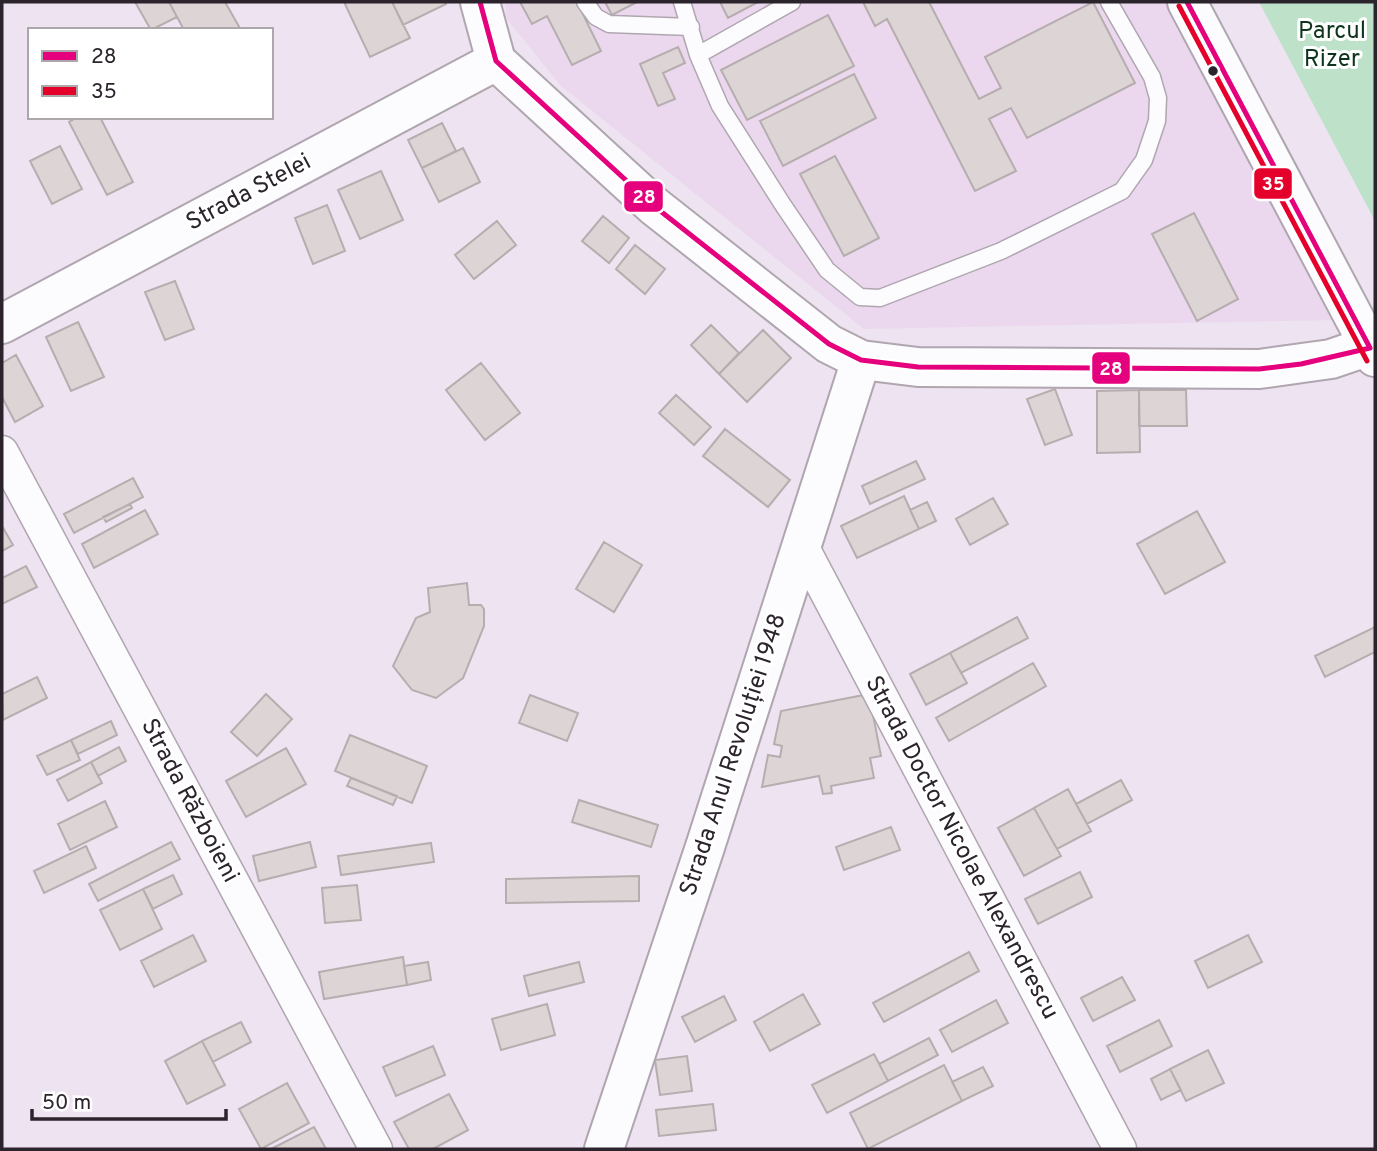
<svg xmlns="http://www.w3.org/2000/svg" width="1377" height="1151" font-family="Overpass,sans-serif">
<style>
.built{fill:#ebd8ee}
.green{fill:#bee1ca}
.building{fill:#ddd4d6;stroke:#b6adaf;stroke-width:2}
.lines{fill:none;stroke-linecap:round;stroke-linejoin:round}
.lane-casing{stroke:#afa6b0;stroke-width:19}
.street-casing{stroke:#afa6b0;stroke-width:35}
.secondary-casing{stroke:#afa6b0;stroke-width:42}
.primary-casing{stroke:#afa6b0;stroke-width:42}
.lane{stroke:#fcfbfd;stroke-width:16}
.street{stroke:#fcfbfd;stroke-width:32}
.secondary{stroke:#fcfbfd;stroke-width:38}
.primary{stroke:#fcfbfd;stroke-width:38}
.bus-1-casing{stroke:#fff;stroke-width:10}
.bus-2-casing{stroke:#fff;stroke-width:10}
.bus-1{stroke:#e5007d;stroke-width:5}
.bus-2{stroke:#e4002b;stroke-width:5}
.bus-dot{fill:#2c242d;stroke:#fff;stroke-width:2.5}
.labels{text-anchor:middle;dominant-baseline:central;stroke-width:6;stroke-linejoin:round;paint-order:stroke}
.park-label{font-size:24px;fill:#0e351c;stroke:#fff}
.street-label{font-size:24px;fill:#2c242d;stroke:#fff}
.line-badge{stroke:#fff;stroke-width:2.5}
.badge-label{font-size:19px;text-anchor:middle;font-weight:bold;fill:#fff}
</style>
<rect width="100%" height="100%" fill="#eee3f0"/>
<!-- built -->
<path class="built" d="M505,2H1171L1338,320L864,329L560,85L507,19Z"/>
<!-- green -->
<path class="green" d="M1259,2H1375V221Z"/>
<!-- building -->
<path class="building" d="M135,2H169L177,17L151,30Z
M169,2H225L241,30H184Z
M344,2H392L410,38L370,57Z
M392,2H445L446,4L403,25Z
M520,2H577L601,51L572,65L547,16L532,24Z
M605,2H637L612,15Z
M720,2H758L728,18Z
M863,2H929L979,99L1001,88L985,57L1093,2L1135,83L1027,138L1011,108L989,119L1016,171L975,191L887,19L875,26Z
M828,15L854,66L747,120L721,70Z
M678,47L685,63L663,73L675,99L658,106L640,64Z
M854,74L876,118L783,166L760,121Z
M78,117H100L133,182L107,195L69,122Z
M442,123L456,151L422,168L408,140Z
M60,146L82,189L52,204L30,161Z
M463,148L480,182L439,202L422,168Z
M835,156L879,238L844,256L800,174Z
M381,171L403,220L360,239L338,190Z
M327,205L345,251L313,264L295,218Z
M1194,213L1238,299L1197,321L1152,234Z
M603,216L629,238L609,263L582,241Z
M497,221L516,245L474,279L455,255Z
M635,245L665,269L645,294L616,269Z
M175,281L194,329L165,340L145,292Z
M78,322L104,377L71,391L46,337Z
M711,325L739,353L719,374L691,345Z
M763,330L791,358L747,402L719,374Z
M16,355L43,406L15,422L2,397V363Z
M481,363L520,413L485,440L446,390Z
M1055,389L1072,435L1045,445L1027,399Z
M1139,390L1140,452L1097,453V391Z
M1139,390H1186L1187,426H1139Z
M676,395L711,427L694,445L659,413Z
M725,429L790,480L768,507L703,456Z
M916,461L925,479L870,504L862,486Z
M133,478L143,497L74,533L64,514Z
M904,496L919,529L857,558L841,526Z
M993,498L1008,524L970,545L956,519Z
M927,502L936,521L919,529L910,510Z
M130,504L132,508L106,522L103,517Z
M145,510L158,534L94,568L82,544Z
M1197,511L1225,562L1165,594L1137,544Z
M2,526L13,545L2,551Z
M604,542L642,565L614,612L576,589Z
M26,566L37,587L2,604V578Z
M467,583L469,605H481L484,609V626L463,678L436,698L412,690L393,666L416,618L430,612L428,588Z
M1017,617L1028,638L961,673L950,653Z
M1375,627V652L1325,677L1315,656Z
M950,653L967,683L926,705L910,674Z
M1033,663L1046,686L949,741L936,718Z
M37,677L47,698L3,720L2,694Z
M266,694L292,719L257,756L231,732Z
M869,694L881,756L870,758L874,778L831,786L832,793L823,794L819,776L762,787L768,755L780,757L782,746L774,744L781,711Z
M530,695L578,713L567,741L519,723Z
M111,721L117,735L78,754L71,740Z
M350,735L427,766L412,803L335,771Z
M71,740L80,760L47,775L37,756Z
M119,747L126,761L98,776L91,762Z
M286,748L306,784L246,817L226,781Z
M91,762L102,783L68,801L57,780Z
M351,778L397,796L393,805L347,786Z
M1121,780L1132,800L1087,824L1076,804Z
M1068,789L1091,831L1057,849L1034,808Z
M579,800L658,825L651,847L572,822Z
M105,801L117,827L70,850L58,824Z
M1034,808L1061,856L1024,876L998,828Z
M891,827L900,850L844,870L836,847Z
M171,842L180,859L98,901L89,884Z
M310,842L316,867L259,881L253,856Z
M431,843L434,862L341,875L338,856Z
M86,846L96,868L44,893L34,871Z
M1080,872L1092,897L1038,924L1025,899Z
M173,875L182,894L153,909L143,889Z
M639,876V901L506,903V879Z
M357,885L361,920L325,923L322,888Z
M143,889L162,929L120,950L100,910Z
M193,935L206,961L154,987L141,961Z
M1248,935L1262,962L1208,988L1195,961Z
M969,952L979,971L884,1022L873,1003Z
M403,957L407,985L324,999L319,972Z
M428,962L431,980L407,985L404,966Z
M579,962L584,982L529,996L524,976Z
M1122,977L1135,1000L1093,1021L1081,998Z
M803,994L820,1024L770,1051L754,1022Z
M724,996L736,1020L695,1042L682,1017Z
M996,1000L1008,1023L952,1052L940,1030Z
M547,1004L555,1035L501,1050L492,1019Z
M1159,1020L1172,1046L1120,1072L1107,1046Z
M241,1022L251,1042L213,1062L202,1041Z
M929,1038L938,1055L888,1081L879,1064Z
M202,1041L225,1085L187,1104L165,1061Z
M433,1046L445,1075L396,1096L383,1067Z
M1208,1050L1224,1083L1186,1101L1170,1069Z
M874,1054L888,1081L827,1113L812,1085Z
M687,1056L692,1091L660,1095L655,1060Z
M944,1065L962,1101L868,1149L850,1113Z
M983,1067L993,1086L962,1101L952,1082Z
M1170,1069L1181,1090L1161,1100L1151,1079Z
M287,1083L309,1123L261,1149L239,1109Z
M449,1094L468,1130L433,1149H409L394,1122Z
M713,1104L716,1130L659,1136L656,1110Z
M314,1127L326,1149H271Z"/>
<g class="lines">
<defs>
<path id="lane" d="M585,2L596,17L609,24L691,27
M682,2L698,55L720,106L783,205L827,270L860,297L880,298L1001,251L1122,191L1144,160L1157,121L1158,98L1152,77L1109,2
M698,55L792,2"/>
<path id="street" d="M2,452L376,1149
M802,546L1120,1149"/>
<path id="secondary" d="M480,2L496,61L654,206L829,344L861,360L918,367L1259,369L1331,359L1375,344
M2,324L496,61
M604,1149L705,847L861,360"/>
<path id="primary" d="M1187,2L1375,357"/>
</defs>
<!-- lane casing -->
<use href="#lane" class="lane-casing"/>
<!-- street casing -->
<use href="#street" class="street-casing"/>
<!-- secondary casing -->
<use href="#secondary" class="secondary-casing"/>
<!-- primary casing -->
<use href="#primary" class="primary-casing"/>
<!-- lane -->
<use href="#lane" class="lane"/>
<!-- street -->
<use href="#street" class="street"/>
<!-- secondary -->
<use href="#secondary" class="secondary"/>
<!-- primary -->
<use href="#primary" class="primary"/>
<defs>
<path id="bus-1" d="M480,2L496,61L654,206L829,344L861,360L918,367L1259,369L1301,364L1370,348
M1187,2L1370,348"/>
<path id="bus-2" d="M1179,6L1367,361"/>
</defs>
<!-- bus-1 casing -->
<use href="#bus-1" class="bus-1-casing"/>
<!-- bus-2 casing -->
<use href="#bus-2" class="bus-2-casing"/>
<!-- bus-1 -->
<use href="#bus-1" class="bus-1"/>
<!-- bus-2 -->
<use href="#bus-2" class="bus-2"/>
</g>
<!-- markers -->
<circle class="bus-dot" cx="1213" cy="71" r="6"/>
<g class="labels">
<!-- park labels -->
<g class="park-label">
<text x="1332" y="32">Parcul<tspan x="1332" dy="28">Rizer</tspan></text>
</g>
<!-- street labels -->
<g class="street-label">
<text transform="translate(249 193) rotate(-28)">Strada Stelei</text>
<text transform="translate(734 755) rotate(-72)">Strada Anul Revoluției 1948</text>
<text transform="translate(189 801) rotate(62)">Strada Războieni</text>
<text transform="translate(961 848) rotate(62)">Strada Doctor Nicolae Alexandrescu</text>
</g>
</g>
<g class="line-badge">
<rect x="1253" y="167" width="40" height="33" rx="7" fill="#e4002b"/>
<rect x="623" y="180" width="41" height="33" rx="7" fill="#e5007d"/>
<rect x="1091" y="351" width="40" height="34" rx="7" fill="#e5007d"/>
</g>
<g class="badge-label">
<text x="1273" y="190">35</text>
<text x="644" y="203">28</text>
<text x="1111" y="375">28</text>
</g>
<!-- border -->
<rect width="1377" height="1151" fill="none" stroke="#2c242d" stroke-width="7"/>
<!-- legend -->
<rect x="28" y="28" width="245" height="91" fill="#ffffff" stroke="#aba7ab" stroke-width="2"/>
<rect x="42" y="51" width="35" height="10" fill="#e5007d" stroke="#aba7ab" stroke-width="2"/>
<text x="91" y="63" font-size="21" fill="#2c242d">28</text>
<rect x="42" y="86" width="35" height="10" fill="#e4002b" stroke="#aba7ab" stroke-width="2"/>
<text x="91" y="98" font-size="21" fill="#2c242d">35</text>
<!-- scale -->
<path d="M32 1109v10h194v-10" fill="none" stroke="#2c242d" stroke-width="3.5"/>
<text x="42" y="1109" font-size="21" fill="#2c242d" stroke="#ffffff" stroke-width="5" paint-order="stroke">50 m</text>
</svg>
